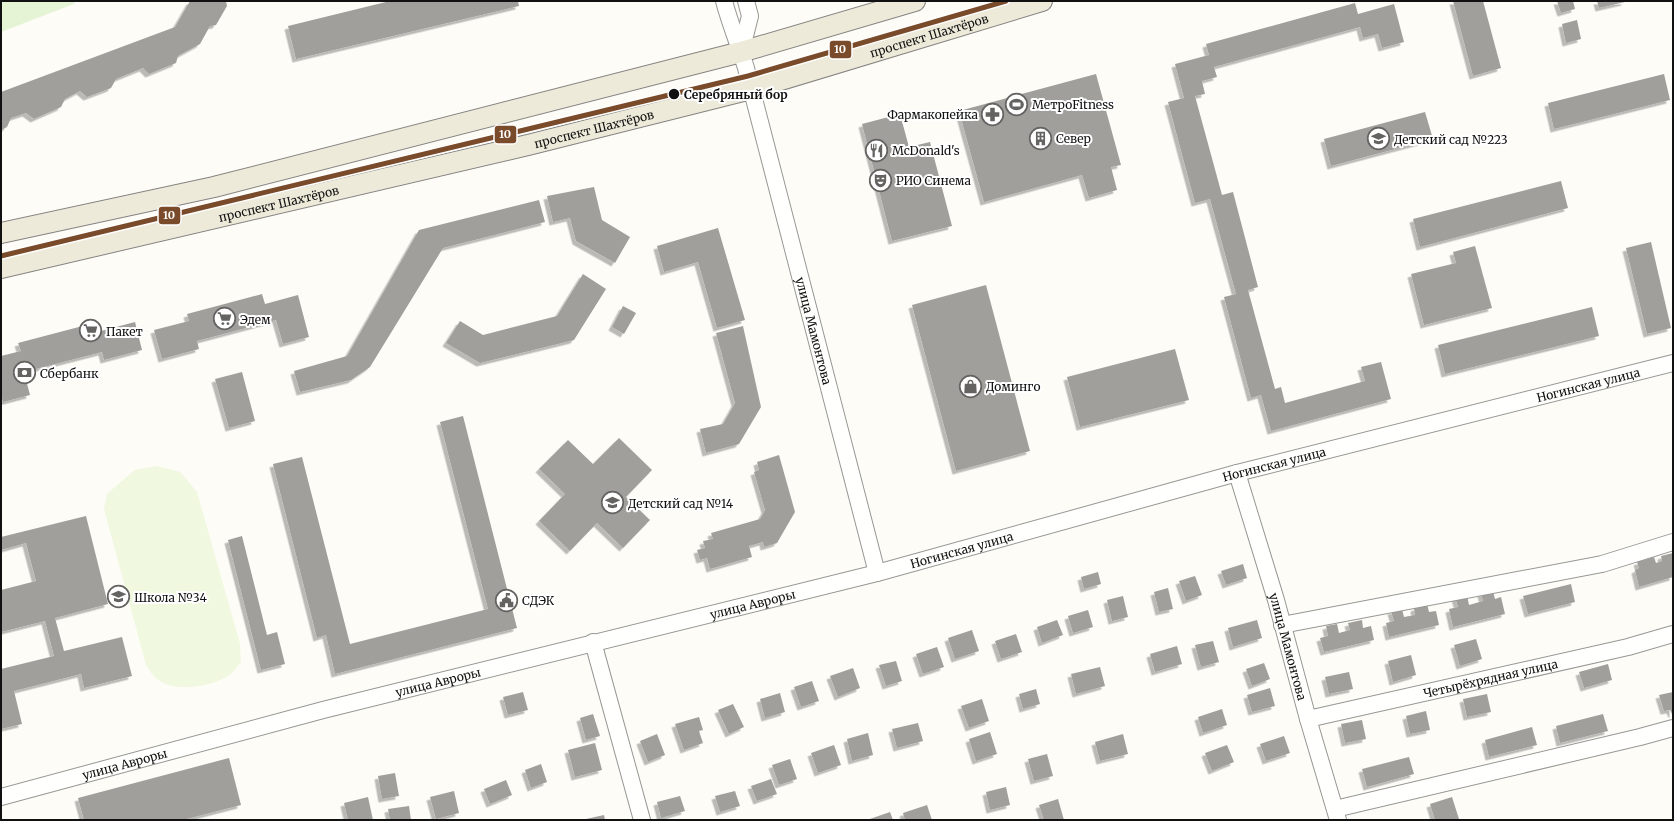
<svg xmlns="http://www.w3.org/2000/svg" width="1674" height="821" font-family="Merriweather,serif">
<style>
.green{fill:#e5f4d5}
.pitch{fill:#f0f8e0}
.building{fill:#a19f9c;filter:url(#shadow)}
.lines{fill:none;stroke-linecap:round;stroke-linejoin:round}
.minor-casing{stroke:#979795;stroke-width:18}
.major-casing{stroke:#858482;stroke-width:22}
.minor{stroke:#fffffe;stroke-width:16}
.major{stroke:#eeeada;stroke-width:20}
.tram-1-casing{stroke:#fff;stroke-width:8}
.tram-1{stroke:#7a4b2a;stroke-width:5}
.stop-dot{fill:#111;stroke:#fff;stroke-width:1.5}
.labels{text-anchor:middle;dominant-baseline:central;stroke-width:4;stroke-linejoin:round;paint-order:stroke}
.street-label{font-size:12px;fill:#111;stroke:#fff}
.stop-label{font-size:12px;font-weight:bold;fill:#111;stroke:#fff;text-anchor:start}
.poi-label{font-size:12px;fill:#111;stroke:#fff;text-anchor:start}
.line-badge{stroke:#fff;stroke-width:1.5}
.badge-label{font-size:11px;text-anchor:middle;font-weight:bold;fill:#fff}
</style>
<defs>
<filter id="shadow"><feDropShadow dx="-3.5" dy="3.5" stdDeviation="0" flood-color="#0004"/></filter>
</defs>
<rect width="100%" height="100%" fill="#fdfcf7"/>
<!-- green -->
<path class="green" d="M1,1H75L74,4L1,32Z"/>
<!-- pitch -->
<path class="pitch" d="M157,466L180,472L197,492L240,644L241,662C238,665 236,669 233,672C218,686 178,693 160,681C153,677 150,671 146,665L104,509L107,494L122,481L135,470Z"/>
<!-- building -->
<path class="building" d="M190,1H226L227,6L216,25L210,26L200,44L178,56L176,63L149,74L143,68L116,79L111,88L87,97L80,91L65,99L61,107L34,119L26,113L11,118L7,127L1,130V92L175,27Z
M390,1H518L519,6L296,59L288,26Z
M1453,1H1483L1501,68L1473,76Z
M1557,1H1573L1575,9L1561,13Z
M1597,1H1625V2L1599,8Z
M1355,3L1358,14L1394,4L1404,42L1382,48L1378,34L1363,38L1360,27L1214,67L1217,77L1202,81L1205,94L1195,96L1222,195L1233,192L1258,287L1248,290L1275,389L1281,387L1285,403L1365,381L1361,367L1381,362L1391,399L1271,431L1261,395L1251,398L1224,297L1236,294L1210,199L1195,203L1168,102L1184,98L1175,64L1209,55L1206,44Z
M1577,20L1581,39L1566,43L1562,24Z
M1096,74L1121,165L1111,167L1117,190L1089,198L1082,175L984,202L959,111Z
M1664,74L1670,100L1554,129L1548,103Z
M1425,112L1433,139L1331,166L1324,139Z
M900,114L909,147L930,142L952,226L892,241L862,124Z
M1561,181L1568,208L1420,247L1413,219Z
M594,187L602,220L630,237L615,263L576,241L570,218L553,222L547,196Z
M539,200L545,222L443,248L370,367L351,380L300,392L294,371L347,356L419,230Z
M718,228L745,320L717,328L698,262L664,272L657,246Z
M1651,242L1671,328L1647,334L1626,248Z
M1475,246L1492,308L1424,325L1411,274L1456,263L1453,252Z
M583,274L606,289L574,340L480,363L446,343L460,321L483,335L557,316Z
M986,285L1030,451L956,471L912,305Z
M262,294L265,304L298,295L309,337L283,344L276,320L197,341L199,349L162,359L154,330L189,321L187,314Z
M623,306L636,313L624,334L612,327Z
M1592,307L1599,336L1445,374L1438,345Z
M135,322L142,350L104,360L102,352L24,372L30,395L3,402L1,395V356L21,351L18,343L94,323L97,332Z
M743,326L761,407L739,444L706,453L700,429L723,424L735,403L716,333Z
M1175,349L1189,400L1080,427L1067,377Z
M242,372L255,421L229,428L215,379Z
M463,416L517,628L335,674L326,635L317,638L273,464L302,457L350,644L488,609L440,422Z
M619,438L652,470L626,497L650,520L623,548L597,523L570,551L539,521L565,494L539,469L568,440L593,464Z
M779,455L795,512L777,543L764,547L763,542L749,546L752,557L710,569L707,558L700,560L697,550L705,548L703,541L713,539L711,533L760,519L765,510L754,472L759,470L757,462Z
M86,516L108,604L55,618L64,651L122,637L132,676L84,688L81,674L14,691L22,724L1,729V669L54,656L45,621L1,632V590L36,581L26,543L1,550V537Z
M242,536L267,635L277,632L285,664L261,670L228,540Z
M1673,553V577L1639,587L1635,570L1639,568L1637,562L1654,557L1656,563L1662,561L1661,556Z
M1243,564L1247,578L1226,585L1221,571Z
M1098,572L1101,584L1084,589L1081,577Z
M1195,576L1202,595L1186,601L1179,581Z
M1571,584L1575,602L1528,614L1523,596Z
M1168,588L1173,609L1159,612L1154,592Z
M1493,591L1495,599L1501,597L1505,614L1453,627L1449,609L1458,607L1455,597L1467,595L1469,605L1483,601L1481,593Z
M1123,596L1128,617L1112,621L1107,600Z
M1427,604L1429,612L1436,611L1439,625L1389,637L1386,623L1394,621L1391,611L1402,609L1404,617L1415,615L1414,608Z
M1088,610L1093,627L1073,633L1068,616Z
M1057,620L1063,635L1042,643L1037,627Z
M1257,620L1262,638L1233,647L1228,628Z
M1362,620L1363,628L1371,626L1374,640L1324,652L1320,638L1328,636L1326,626L1337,624L1339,633L1350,630L1348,623Z
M972,630L979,651L955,659L948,638Z
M1016,634L1022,652L1001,659L995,641Z
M1476,639L1482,659L1460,666L1454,645Z
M1213,641L1219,662L1201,667L1195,645Z
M1177,646L1182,664L1155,672L1150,654Z
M937,647L944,667L923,674L916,654Z
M1411,655L1416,675L1393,682L1388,661Z
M896,661L902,681L886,686L879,665Z
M1264,663L1270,679L1252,686L1246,669Z
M1608,664L1612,680L1584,688L1579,672Z
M1100,667L1105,686L1076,694L1071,674Z
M853,668L860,688L838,697L830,676Z
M1349,672L1353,689L1329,694L1325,677Z
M812,681L819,701L801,707L794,687Z
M1270,688L1275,706L1252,712L1247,695Z
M1036,689L1040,704L1023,709L1019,694Z
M523,692L528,710L508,715L503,697Z
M1673,692V714H1672L1670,710L1664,711L1659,695Z
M780,693L785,712L765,718L760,699Z
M1487,694L1491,712L1467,717L1463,699Z
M982,699L989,721L969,728L961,706Z
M733,704L744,727L729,734L718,710Z
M1222,709L1227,725L1203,733L1198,717Z
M1426,711L1430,730L1410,734L1406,716Z
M593,714L600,736L586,740L580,718Z
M1603,714L1608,731L1560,743L1556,726Z
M699,717L703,730L699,731L703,743L684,750L675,724Z
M1362,720L1366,739L1345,743L1341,724Z
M918,723L923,741L897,748L892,729Z
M1532,727L1537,745L1489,757L1485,740Z
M990,732L997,754L976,761L969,739Z
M868,733L873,755L852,761L847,739Z
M657,734L665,755L648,762L640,741Z
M1123,734L1128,754L1100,761L1095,742Z
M1284,736L1290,753L1266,761L1260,744Z
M595,743L602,770L575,777L568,750Z
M834,745L841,765L818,773L811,753Z
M1227,745L1234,762L1212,771L1205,753Z
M1047,754L1053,776L1034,781L1028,759Z
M1409,757L1414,774L1367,787L1362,769Z
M229,758L241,805L183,820H84L78,798Z
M790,759L797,779L779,785L772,765Z
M541,764L547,782L531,788L525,770Z
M395,773L399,796L382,799L378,776Z
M771,779L777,794L757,801L751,786Z
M506,780L512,795L490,804L484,789Z
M1006,787L1010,805L990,810L986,792Z
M454,791L459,813L436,819L430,797Z
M735,791L740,806L720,812L715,796Z
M680,796L685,811L661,818L657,802Z
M368,797L373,820H348L344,803Z
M1452,797L1459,819L1435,820L1430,804Z
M1058,799L1064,820H1044L1039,805Z
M927,805L932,820H905L903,813Z
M409,806L411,820H390L388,809Z
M890,812L893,820H867Z
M604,815L605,820H586V819Z"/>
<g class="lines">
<defs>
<g id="minor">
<path id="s1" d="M724,1C730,24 739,45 746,68L877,573"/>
<path d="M741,52L750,16L746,1"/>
<path id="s2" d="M1237,473L1276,600L1308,719L1338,820"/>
<path d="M1282,625L1602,564L1673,542"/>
<path d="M593,642L642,820"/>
<path id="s3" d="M1308,719L1628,647L1673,634"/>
<path id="s4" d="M1,797L323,710L877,573L1237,473L1673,363"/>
<path d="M1335,809L1640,737L1673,728"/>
</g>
<g id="major">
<path d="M1,233L214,187L741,52L915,1"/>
<path id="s5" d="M1,268L528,145L751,89L1042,1"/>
</g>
</defs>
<!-- minor casing -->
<use href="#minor" class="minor-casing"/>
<!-- major casing -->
<use href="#major" class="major-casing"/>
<!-- minor -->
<use href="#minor" class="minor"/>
<!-- major -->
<use href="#major" class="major"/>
<defs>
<path id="tram-1" d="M1,256L748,76L1006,1"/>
</defs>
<!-- tram-1 casing -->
<use href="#tram-1" class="tram-1-casing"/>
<!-- tram-1 -->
<use href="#tram-1" class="tram-1"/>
</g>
<!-- icons -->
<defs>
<symbol id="stadium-ring" viewBox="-11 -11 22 22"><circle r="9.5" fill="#fff" stroke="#646362" stroke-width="1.5"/><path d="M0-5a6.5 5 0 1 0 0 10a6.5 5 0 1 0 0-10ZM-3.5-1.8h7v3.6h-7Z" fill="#646362"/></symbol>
<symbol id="pharmacy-ring" viewBox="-11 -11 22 22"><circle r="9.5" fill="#fff" stroke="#646362" stroke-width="1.5"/><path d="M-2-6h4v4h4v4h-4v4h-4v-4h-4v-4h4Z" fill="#646362"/></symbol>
<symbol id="building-ring" viewBox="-11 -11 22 22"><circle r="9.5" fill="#fff" stroke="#646362" stroke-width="1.5"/><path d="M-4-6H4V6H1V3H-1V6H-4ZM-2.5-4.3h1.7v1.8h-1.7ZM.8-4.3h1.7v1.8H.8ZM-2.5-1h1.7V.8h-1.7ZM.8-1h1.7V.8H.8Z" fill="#646362"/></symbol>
<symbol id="school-ring" viewBox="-11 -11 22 22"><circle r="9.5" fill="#fff" stroke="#646362" stroke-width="1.5"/><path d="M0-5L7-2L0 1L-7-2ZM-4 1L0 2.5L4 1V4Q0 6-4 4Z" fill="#646362"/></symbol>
<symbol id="restaurant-ring" viewBox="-11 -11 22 22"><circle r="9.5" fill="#fff" stroke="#646362" stroke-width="1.5"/><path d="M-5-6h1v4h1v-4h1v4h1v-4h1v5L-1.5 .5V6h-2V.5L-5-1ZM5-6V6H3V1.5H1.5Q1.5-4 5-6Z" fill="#646362"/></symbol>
<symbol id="theatre-ring" viewBox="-11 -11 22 22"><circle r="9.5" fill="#fff" stroke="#646362" stroke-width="1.5"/><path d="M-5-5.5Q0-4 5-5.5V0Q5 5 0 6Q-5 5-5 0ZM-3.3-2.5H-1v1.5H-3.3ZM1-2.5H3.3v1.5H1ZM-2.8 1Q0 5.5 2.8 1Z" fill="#646362"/></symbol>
<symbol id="supermarket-ring" viewBox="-11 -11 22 22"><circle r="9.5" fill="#fff" stroke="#646362" stroke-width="1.5"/><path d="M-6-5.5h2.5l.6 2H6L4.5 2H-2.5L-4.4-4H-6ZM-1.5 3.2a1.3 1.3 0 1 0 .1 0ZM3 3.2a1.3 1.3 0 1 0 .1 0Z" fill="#646362"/></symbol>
<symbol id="bank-ring" viewBox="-11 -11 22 22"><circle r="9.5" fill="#fff" stroke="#646362" stroke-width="1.5"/><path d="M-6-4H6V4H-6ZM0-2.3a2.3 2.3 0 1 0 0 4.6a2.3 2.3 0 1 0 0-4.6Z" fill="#646362"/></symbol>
<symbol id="shop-ring" viewBox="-11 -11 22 22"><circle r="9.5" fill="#fff" stroke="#646362" stroke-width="1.5"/><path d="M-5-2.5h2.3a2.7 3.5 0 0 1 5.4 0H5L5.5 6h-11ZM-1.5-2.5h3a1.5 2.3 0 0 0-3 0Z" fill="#646362"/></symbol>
<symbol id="civic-ring" viewBox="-11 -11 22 22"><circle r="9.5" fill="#fff" stroke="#646362" stroke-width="1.5"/><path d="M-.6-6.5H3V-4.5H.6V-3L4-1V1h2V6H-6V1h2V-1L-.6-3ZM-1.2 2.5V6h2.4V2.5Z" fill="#646362"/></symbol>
</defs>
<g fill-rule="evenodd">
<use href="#stadium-ring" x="1004" y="92" width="25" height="25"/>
<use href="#pharmacy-ring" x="980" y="102" width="25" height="25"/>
<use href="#building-ring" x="1028" y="126" width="25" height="25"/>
<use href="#school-ring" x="1366" y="126" width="25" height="25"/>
<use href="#restaurant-ring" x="864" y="138" width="25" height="25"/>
<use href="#theatre-ring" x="868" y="168" width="25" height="25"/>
<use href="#supermarket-ring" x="212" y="306" width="25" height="25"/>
<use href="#supermarket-ring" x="78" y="318" width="25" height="25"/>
<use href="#bank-ring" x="12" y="360" width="25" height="25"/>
<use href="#shop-ring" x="958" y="374" width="25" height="25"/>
<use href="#school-ring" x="600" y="490" width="25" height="25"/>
<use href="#school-ring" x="106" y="584" width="25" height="25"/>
<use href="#civic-ring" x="494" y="588" width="25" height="25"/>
</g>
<!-- markers -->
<circle class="stop-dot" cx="674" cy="94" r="6"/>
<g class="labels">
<!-- street labels -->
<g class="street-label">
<text stroke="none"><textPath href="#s5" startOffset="957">проспект Шахтёров</textPath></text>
<text stroke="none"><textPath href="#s5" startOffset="609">проспект Шахтёров</textPath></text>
<text stroke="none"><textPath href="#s5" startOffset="285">проспект Шахтёров</textPath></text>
<text stroke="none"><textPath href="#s1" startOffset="342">улица Мамонтова</textPath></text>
<text stroke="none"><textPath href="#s4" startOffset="1640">Ногинская улица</textPath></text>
<text stroke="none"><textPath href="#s4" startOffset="1316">Ногинская улица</textPath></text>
<text stroke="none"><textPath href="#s4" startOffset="992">Ногинская улица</textPath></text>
<text stroke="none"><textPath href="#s4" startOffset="776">улица Авроры</textPath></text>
<text stroke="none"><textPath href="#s2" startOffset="181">улица Мамонтова</textPath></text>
<text stroke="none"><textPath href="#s3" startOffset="187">Четырёхрядная улица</textPath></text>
<text stroke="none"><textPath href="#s4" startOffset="452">улица Авроры</textPath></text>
<text stroke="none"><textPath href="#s4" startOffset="128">улица Авроры</textPath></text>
</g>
<!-- stop labels -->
<g class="stop-label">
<text x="684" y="94">Серебряный бор</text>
</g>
<!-- poi labels -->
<g class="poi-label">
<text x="1032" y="104">МетроFitness</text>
<text x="978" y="114" text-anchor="end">Фармакопейка</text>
<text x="1056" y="138">Север</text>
<text x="1394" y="139">Детский сад №223</text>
<text x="892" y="150">McDonald's</text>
<text x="896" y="180">РИО Синема</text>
<text x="240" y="319">Эдем</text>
<text x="106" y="331">Пакет</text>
<text x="40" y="373">Сбербанк</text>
<text x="986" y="386">Доминго</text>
<text x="628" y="503">Детский сад №14</text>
<text x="134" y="597">Школа №34</text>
<text x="522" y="600">СДЭК</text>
</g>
</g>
<g class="line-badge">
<rect x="829" y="40" width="23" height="19" rx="4" fill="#7a4b2a"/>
<rect x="494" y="125" width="23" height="19" rx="4" fill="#7a4b2a"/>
<rect x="158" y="206" width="23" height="19" rx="4" fill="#7a4b2a"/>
</g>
<g class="badge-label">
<text x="840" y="53">10</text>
<text x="505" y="138">10</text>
<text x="169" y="219">10</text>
</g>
<!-- border -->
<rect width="1674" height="821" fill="none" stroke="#111111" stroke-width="4"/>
</svg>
